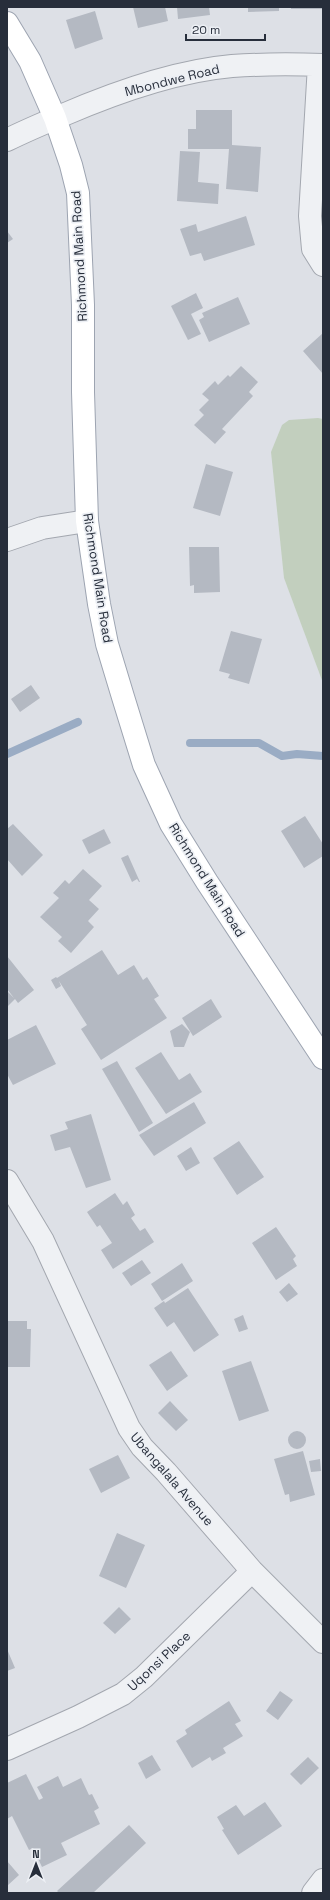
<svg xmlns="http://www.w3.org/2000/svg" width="330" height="1900" font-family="'Space Grotesk',sans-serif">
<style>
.green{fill:#c2cfbe}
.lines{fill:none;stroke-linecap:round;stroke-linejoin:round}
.stream{stroke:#9aacc4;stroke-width:8}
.building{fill:#b4b9c2}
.minor-casing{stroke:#a3a7af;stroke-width:24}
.major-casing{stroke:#9da4b1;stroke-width:24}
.minor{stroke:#eff1f4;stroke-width:22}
.major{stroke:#fff;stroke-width:22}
.labels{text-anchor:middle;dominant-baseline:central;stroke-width:3.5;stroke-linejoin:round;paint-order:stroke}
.street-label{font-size:13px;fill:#272e3b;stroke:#eceff4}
</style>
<rect width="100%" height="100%" fill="#dde0e6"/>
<!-- green -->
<path class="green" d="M318,418L323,419V683L284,578L271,452L282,425L289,420Z"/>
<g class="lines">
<!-- stream -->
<path class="stream" d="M190,743H259L282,756L297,754L323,756
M7,754L78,722"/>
</g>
<!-- building -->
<path class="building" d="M133,7H165L168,21L138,28Z
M177,7H209L210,15L178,19Z
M248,7H279V11L248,12Z
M291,7H322V9H291Z
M95,11L103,39L75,49L66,20Z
M196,110H232V145L261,147L258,192L226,189L229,149H188V129H196Z
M180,151L200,152L198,182L219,184L218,204L177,201Z
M246,216L255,245L204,261L201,253L190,256L180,229L196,224L198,232Z
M7,231L13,239L7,243Z
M196,293L203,308L191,314L201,334L188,340L171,306Z
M238,297L250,324L209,342L199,320L204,317L202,313Z
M323,333V374L303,351Z
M241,366L258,382L249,392L253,396L222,429L226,432L215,444L194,425L204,415L199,410L209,400L202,394L215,381L218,385L228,375L230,377Z
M206,464L233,472L220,516L193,508Z
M189,547H219L220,592L194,593V585L190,586Z
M231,631L262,639L249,684L228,678L230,674L219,671Z
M31,685L40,698L20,712L11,699Z
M305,816L323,844V856L304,868L281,831Z
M13,824L43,855L22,876L7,859V829Z
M104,829L111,843L89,854L82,840Z
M128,855L140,882H139L137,879L132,882L121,858Z
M83,869L102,886L89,900L99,909L88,921L94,927L71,953L58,941L62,937L40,917L59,898L53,893L65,880L69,884Z
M102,950L118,975L134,965L143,980L147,977L159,996L154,999L167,1018L101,1060L81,1029L87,1025L59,981L61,986L56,989L51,980L56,977L57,978Z
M7,956L34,990L18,1003L15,999L7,1007V991L14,998L7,989Z
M211,999L222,1017L193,1036L182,1018Z
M182,1024L190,1032L184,1047H174L170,1031Z
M36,1025L56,1064L13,1085L7,1074V1040Z
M161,1052L179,1080L190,1073L202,1092L166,1114L135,1068Z
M117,1061L153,1123L139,1132L102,1069Z
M194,1102L206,1123L154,1156L139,1135Z
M91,1114L111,1180L86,1188L70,1147L55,1151L50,1135L68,1129L65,1122Z
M239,1141L264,1177L237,1195L213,1158Z
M191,1147L200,1163L186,1171L177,1156Z
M115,1193L123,1205L127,1201L135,1215L131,1218L140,1231L145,1228L154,1242L113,1269L101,1250L112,1243L100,1225L97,1227L87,1212Z
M276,1227L296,1256L293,1259L297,1266L276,1280L252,1243Z
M142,1260L151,1273L131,1286L122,1273Z
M182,1263L193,1281L162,1301L151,1284Z
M289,1283L298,1294L287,1302L279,1292Z
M188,1288L219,1335L194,1352L174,1322L167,1327L154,1308L164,1301L165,1303Z
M243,1315L248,1329L239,1332L234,1319Z
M7,1321H27V1329H31L30,1367H7Z
M171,1351L188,1376L167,1391L149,1365Z
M251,1361L269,1411L239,1421L222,1371Z
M170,1401L188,1420L176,1431L158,1413Z
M288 1440a9 9 0 1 1 18 0a9 9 0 1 1-18 0Z
M303,1451L315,1495L290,1502L289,1494L285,1495L274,1459Z
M118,1455L130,1478L101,1493L89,1469Z
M320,1459L321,1471L311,1472L309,1461Z
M117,1533L145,1545L126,1588L99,1576Z
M119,1607L131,1619L115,1634L103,1623Z
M7,1649L15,1668L7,1671Z
M280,1691L293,1700L278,1720L266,1711Z
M229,1701L241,1721L235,1724L243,1736L223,1748L226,1753L212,1761L210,1757L192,1768L176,1741L187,1734L185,1730Z
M152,1755L161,1770L146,1779L138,1763Z
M308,1757L319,1768L301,1785L290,1774Z
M26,1774L39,1800L43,1798L37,1787L58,1776L63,1787L81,1778L89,1795L92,1794L99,1808L94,1811L100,1824L61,1843L67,1855L42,1867L33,1848L29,1850L12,1816L7,1819V1783Z
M265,1802L282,1826L238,1855L222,1830L224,1829L217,1817L236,1805L244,1816Z
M129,1825L146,1843L93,1893H59L57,1891Z
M7,1861L19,1875L7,1886Z"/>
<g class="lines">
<defs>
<path id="minor" d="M319,65L310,216L313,249L323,265
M7,140C25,131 44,123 63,115C114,93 175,71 232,66C262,64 293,64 323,65
M7,540L42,528L87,521
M7,1181L43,1241L129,1428L142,1447L166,1472L252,1571L323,1642
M7,1749L78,1717L123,1694L144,1677L252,1571
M313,1893L323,1880"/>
<path id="major" d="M7,23L30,61L55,118L71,165L78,193L83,305V392L87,521L99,604L107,644L123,697L144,765L171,824L207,882L323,1058"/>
</defs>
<!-- minor casing -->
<use href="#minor" class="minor-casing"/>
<!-- major casing -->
<use href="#major" class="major-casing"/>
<!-- minor -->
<use href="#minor" class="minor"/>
<!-- major -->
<use href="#major" class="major"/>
</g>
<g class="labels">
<!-- street labels -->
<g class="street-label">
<text transform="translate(172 80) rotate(-14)">Mbondwe Road</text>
<text transform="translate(79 256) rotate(-93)">Richmond Main Road</text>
<text transform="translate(98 578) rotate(81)">Richmond Main Road</text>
<text transform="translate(207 880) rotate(58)">Richmond Main Road</text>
<text transform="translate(172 1479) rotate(49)">Ubangalala Avenue</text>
<text transform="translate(159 1661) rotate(-43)">Uqonsi Place</text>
</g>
</g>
<!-- border -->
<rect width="330" height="1900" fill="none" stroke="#272e3b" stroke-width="16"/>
<!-- north arrow -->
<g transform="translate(36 1864)" stroke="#eceff4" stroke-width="3" paint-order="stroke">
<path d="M0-3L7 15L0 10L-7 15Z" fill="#272e3b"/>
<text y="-6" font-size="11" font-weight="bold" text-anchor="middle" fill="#272e3b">N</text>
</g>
<!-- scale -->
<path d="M186 34v6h79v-6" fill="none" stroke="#272e3b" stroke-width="2"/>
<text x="192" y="34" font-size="12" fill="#272e3b" stroke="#eceff4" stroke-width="3" paint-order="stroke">20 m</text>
</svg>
